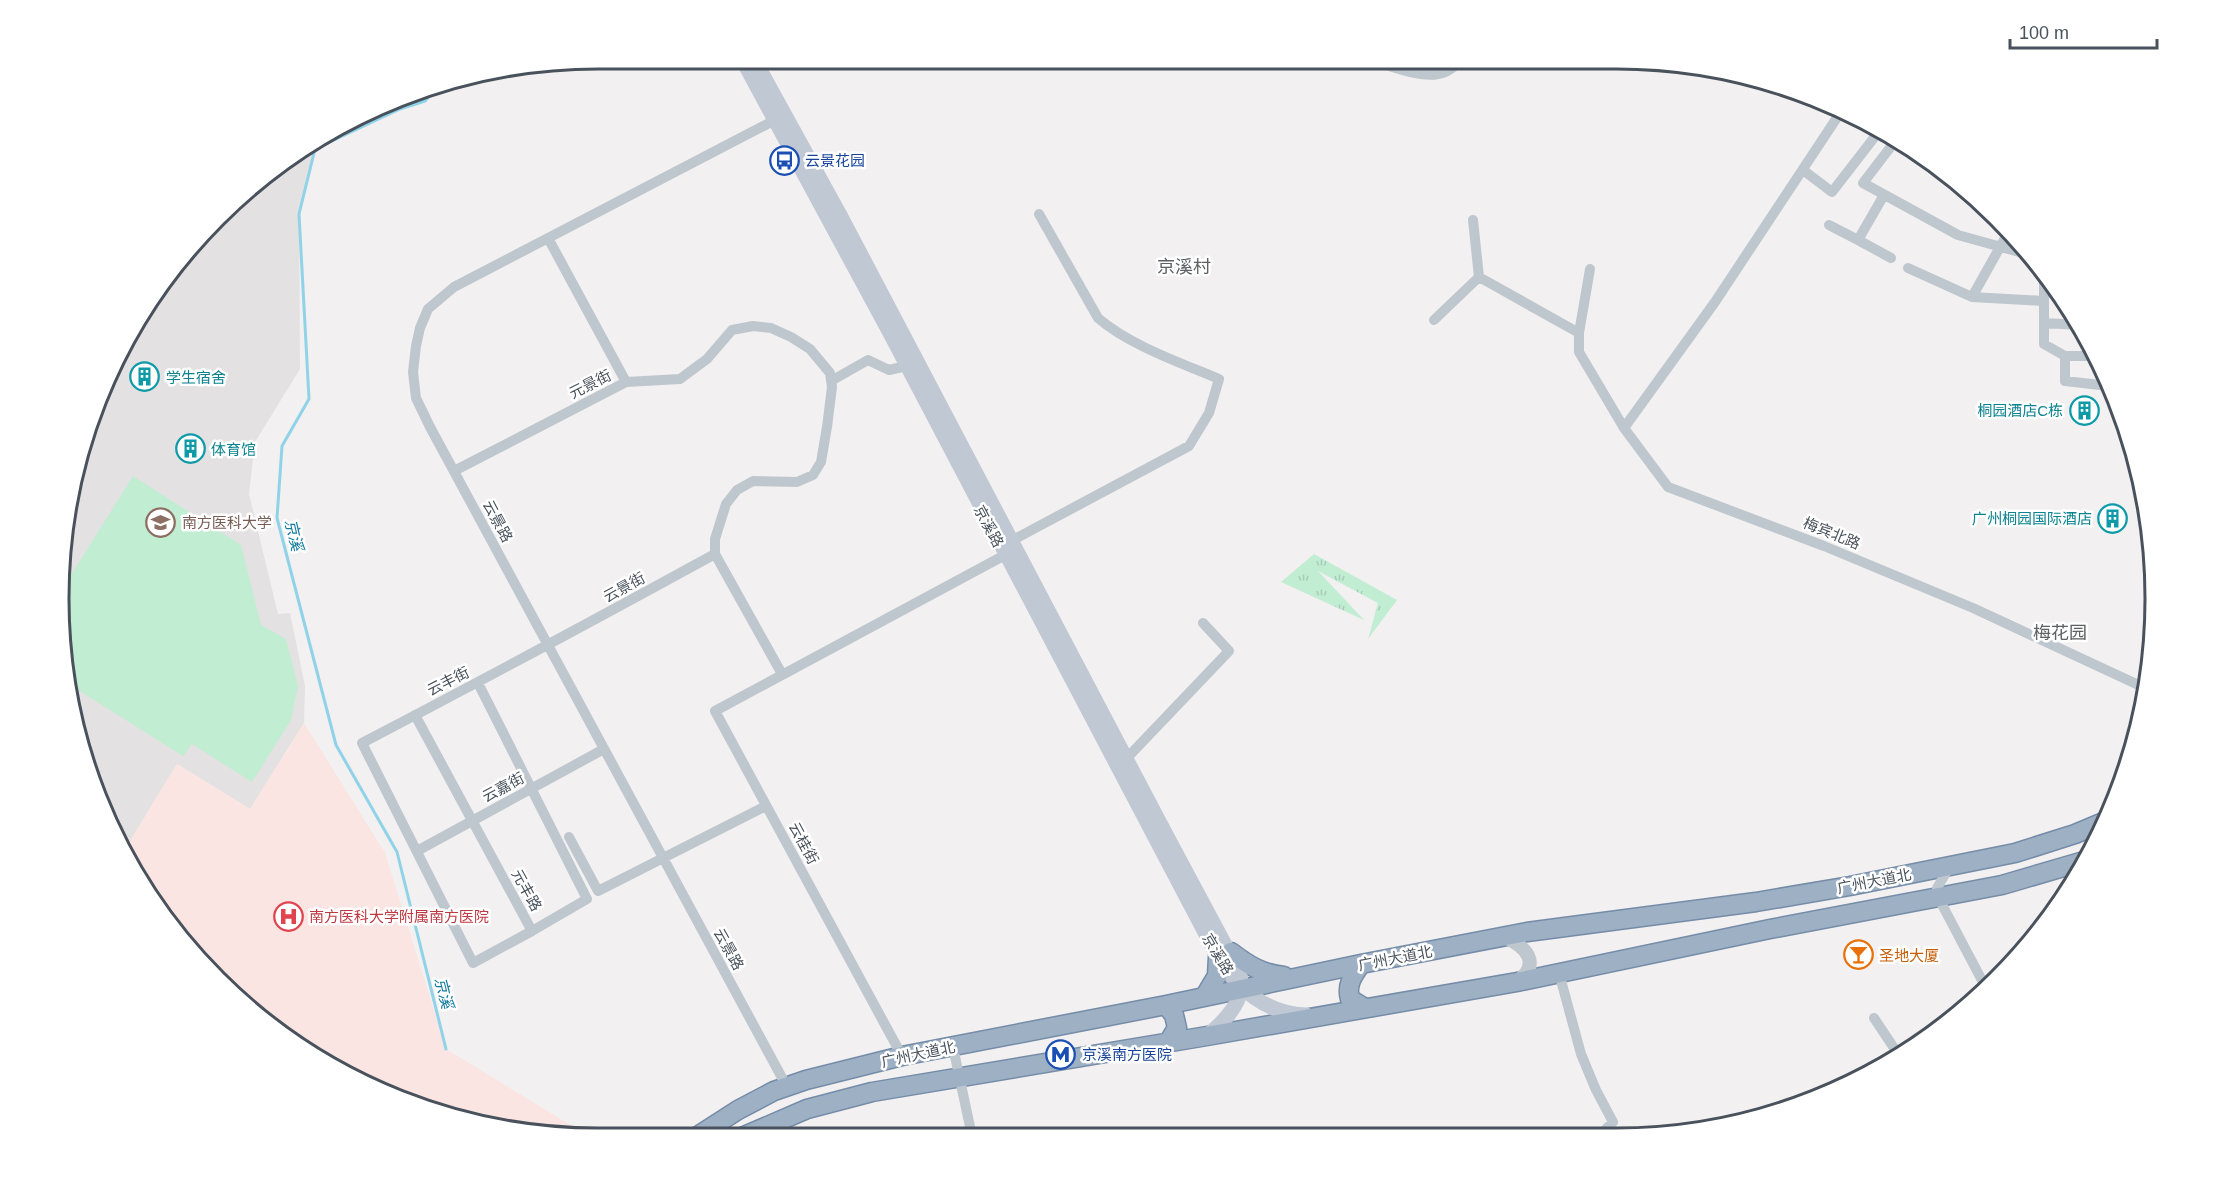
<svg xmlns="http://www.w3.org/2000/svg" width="2214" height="1197" font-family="Arial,'Noto Sans SC',sans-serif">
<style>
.education{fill:#e3e1e1}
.medical{fill:#fae5e2}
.grass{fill:url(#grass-tufts)}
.pitch{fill:#c1edd3}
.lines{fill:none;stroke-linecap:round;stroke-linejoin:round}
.stream{stroke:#90d3e8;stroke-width:3}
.trunk-casing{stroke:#758ca8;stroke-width:21}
.minor{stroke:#bfc7ce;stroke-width:10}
.tertiary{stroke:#bfc7ce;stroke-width:14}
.secondary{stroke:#bfc8d3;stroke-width:15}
.trunk{stroke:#9eb0c4;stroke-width:18}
.labels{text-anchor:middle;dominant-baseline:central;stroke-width:5;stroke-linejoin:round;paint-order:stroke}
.transit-label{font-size:15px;fill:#164399;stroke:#fff;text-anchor:start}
.culture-label{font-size:15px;fill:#0d838f;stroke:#fff;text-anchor:start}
.street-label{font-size:15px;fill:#49525c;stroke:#fff}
.education-label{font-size:15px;fill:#785e54;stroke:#fff;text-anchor:start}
.health-label{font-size:15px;fill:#be3a42;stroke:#fff;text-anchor:start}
.food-label{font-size:15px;fill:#c56008;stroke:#fff;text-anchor:start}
.water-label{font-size:16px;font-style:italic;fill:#137c9e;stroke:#fff}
.quarter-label{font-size:18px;fill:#5d6064;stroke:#fff}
.rim{fill:none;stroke:#49525c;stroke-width:3}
</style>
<defs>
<pattern id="grass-tufts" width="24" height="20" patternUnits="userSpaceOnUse" patternTransform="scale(1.5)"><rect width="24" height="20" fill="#c1edd3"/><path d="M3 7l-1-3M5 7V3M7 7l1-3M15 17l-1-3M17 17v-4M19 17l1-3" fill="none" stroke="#a7cdb8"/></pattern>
</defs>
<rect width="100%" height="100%" fill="#f2f0f0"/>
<!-- education -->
<path class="education" d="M1396,59H1454L1433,71Z
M315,146L299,214L300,369L255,442L249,494L278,614L290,613L305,686L304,723L250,809L177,764L124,851L114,837L63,669L60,564L77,459L149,299L270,170Z"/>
<!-- medical -->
<path class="medical" d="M304,723L385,853L446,1049L590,1137H564L458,1120L359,1083L216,980L124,851L177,764L250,809Z"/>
<!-- grass -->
<path class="grass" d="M1314,554L1397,600L1368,639L1378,603L1318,571L1364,620L1281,582Z"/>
<!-- pitch -->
<path class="pitch" d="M133,476L241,545L261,625L286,639L298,686L291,720L252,782L192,744L183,756L67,683L63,669L61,591Z"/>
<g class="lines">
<!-- stream -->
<path class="stream" d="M440,85L425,101L400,109L315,149L299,214L309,399L282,446L277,518L336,745L397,852L446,1049"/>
<defs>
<path id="trunk" d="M1231,952C1248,965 1262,974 1284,976
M1361,964C1353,975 1346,985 1350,999L1363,1007
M1205,996L1217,976L1218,957
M1166,1005L1174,1015L1177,1028L1168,1043
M696,1137L738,1110L774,1091L806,1080L902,1056L1166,1005L1361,964L1527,932L1756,902L1850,886L2015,853L2075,834L2106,821
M742,1137L807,1109L872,1092L1207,1036L1517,982L1770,929L2002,885L2084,861"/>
</defs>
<!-- trunk casing -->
<use href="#trunk" class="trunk-casing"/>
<!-- minor -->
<path class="minor" d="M1368,59C1387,65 1419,78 1438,74C1448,73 1455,66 1462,59
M775,120L454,287L428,309L420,328L416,346L413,372L416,398L430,427L787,1087
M1896,140L1863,183L1958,235L2030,255
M1803,170L1832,192L1880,130
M1884,195L1858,240L1891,258
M1473,220L1479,277
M1829,225L1858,240
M2009,231L1972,297L2044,301
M1908,268L1972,297
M1590,269L1579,333V352L1624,428L1668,487L1824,546L1973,608L2145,688
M2044,274V344L2065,356V381L2109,386
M1479,277L1579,333
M2044,292L2058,293
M1434,320L1479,277
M2044,323L2080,325
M2065,356H2096
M831,381L868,360L889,370L907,366
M626,382L680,379L707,359L732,330L753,326L771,328L791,337L810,349L830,373L832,387L827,427L821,462L813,475L797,482L753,481L737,490L726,504L715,539V554
M1624,428L1715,302L1842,110
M454,471L626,382L548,238
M1011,541L1189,446L1209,413L1219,379C1181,363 1129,345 1098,318L1039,214
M715,554L782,674
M478,683L587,899L532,931
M415,715L532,931L473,963L362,743C481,681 598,618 715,554
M1126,759L1229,651L1203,623
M569,837L598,891L766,806
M417,851L604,749
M1950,866L1937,888L1938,897L1986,988
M1559,973L1581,1054L1596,1090L1613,1122L1601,1134
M1874,1018L1898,1054
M953,1047L972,1136
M902,1056L715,711L1005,555"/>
<!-- tertiary -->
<path class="tertiary" d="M1505,937C1526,947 1542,963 1517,982"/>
<!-- secondary -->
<path class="secondary" d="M742,59L890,333L1218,957C1237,989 1267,1014 1306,1015
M754,59L840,215L1163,829L1239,971C1240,977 1243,985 1241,990C1237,1009 1221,1024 1207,1036"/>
<!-- trunk -->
<use href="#trunk" class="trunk"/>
</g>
<!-- icons -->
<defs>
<symbol id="bus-ring" viewBox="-11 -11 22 22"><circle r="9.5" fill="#fff" stroke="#1a4fb4" stroke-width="1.5"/><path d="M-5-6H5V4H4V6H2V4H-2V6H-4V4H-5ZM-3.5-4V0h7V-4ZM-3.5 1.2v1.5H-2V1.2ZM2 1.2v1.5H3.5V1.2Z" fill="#1a4fb4"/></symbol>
<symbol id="building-ring" viewBox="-11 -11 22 22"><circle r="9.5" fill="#fff" stroke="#0f9aa8" stroke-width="1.5"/><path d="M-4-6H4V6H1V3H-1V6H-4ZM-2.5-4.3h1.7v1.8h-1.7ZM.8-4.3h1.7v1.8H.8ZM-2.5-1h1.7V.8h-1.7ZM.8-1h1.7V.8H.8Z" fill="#0f9aa8"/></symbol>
<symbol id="university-ring" viewBox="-11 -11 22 22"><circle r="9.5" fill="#fff" stroke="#8d6e63" stroke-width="1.5"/><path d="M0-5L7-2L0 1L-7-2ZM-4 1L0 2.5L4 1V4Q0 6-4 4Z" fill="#8d6e63"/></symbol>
<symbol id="hospital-ring" viewBox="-11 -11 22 22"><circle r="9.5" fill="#fff" stroke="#e0444e" stroke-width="1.5"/><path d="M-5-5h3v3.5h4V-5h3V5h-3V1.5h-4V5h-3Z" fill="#e0444e"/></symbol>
<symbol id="bar-ring" viewBox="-11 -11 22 22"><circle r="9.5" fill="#fff" stroke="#e8710a" stroke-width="1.5"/><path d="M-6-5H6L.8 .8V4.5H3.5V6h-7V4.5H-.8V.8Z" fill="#e8710a"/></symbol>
<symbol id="metro-ring" viewBox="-11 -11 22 22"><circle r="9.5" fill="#fff" stroke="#1a4fb4" stroke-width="1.5"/><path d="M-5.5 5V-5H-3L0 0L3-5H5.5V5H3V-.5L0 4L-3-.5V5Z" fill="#1a4fb4"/></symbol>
</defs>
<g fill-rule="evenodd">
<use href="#bus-ring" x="768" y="144" width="33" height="33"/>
<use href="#building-ring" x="128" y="360" width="33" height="33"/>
<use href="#building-ring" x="2068" y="394" width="33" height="33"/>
<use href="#building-ring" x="174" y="432" width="33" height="33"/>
<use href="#building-ring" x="2096" y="502" width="33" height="33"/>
<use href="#university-ring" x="144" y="506" width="33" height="33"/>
<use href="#hospital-ring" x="272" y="900" width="33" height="33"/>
<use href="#bar-ring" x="1842" y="938" width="33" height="33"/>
<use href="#metro-ring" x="1044" y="1038" width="33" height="33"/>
</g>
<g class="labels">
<!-- transit labels -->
<g class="transit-label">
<text x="805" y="160">云景花园</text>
<text x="1082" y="1054">京溪南方医院</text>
</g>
<!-- culture labels -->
<g class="culture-label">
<text x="166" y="377">学生宿舍</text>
<text x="2063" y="410" text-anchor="end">桐园酒店C栋</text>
<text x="211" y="449">体育馆</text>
<text x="2092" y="518" text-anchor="end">广州桐园国际酒店</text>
</g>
<!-- street labels -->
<g class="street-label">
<text transform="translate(590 384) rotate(-27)">元景街</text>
<text transform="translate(498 521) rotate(62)">云景路</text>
<text transform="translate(989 526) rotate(62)">京溪路</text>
<text transform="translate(1832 533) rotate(22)">梅宾北路</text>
<text transform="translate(624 587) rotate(-29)">云景街</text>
<text transform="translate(448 681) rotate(-27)">云丰街</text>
<text transform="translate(503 787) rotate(-28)">云嘉街</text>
<text transform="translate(804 843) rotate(62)">云桂街</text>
<text transform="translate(1874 881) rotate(-11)">广州大道北</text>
<text transform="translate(527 890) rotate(61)">元丰路</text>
<text transform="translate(729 949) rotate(61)">云景路</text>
<text transform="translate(1218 954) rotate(59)">京溪路</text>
<text transform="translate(1395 958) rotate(-11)">广州大道北</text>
<text transform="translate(918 1054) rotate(-12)">广州大道北</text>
</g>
<!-- education labels -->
<g class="education-label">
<text x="182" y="522">南方医科大学</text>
</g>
<!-- health labels -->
<g class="health-label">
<text x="309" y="916">南方医科大学附属南方医院</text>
</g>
<!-- food labels -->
<g class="food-label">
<text x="1879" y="955">圣地大厦</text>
</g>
<!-- water labels -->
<g class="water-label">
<text transform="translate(294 535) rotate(77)">京溪</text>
<text transform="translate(444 993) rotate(76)">京溪</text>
</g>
<!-- quarter labels -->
<g class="quarter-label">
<text x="1184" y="267">京溪村</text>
<text x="2060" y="633">梅花园</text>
</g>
</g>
<!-- crop -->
<path d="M0 0H2214V1197H0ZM598 69H1616A529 529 0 0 1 2145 598V599A529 529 0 0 1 1616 1128H598A529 529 0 0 1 69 599V598A529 529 0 0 1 598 69Z" fill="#fff" fill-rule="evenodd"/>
<path class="rim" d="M598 69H1616A529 529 0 0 1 2145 598V599A529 529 0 0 1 1616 1128H598A529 529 0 0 1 69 599V598A529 529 0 0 1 598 69Z"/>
<!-- scale -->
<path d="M2010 39v9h147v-9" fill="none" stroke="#49525c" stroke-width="3"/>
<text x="2019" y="39" font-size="18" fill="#49525c" stroke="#ffffff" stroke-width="4.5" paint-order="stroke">100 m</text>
</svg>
